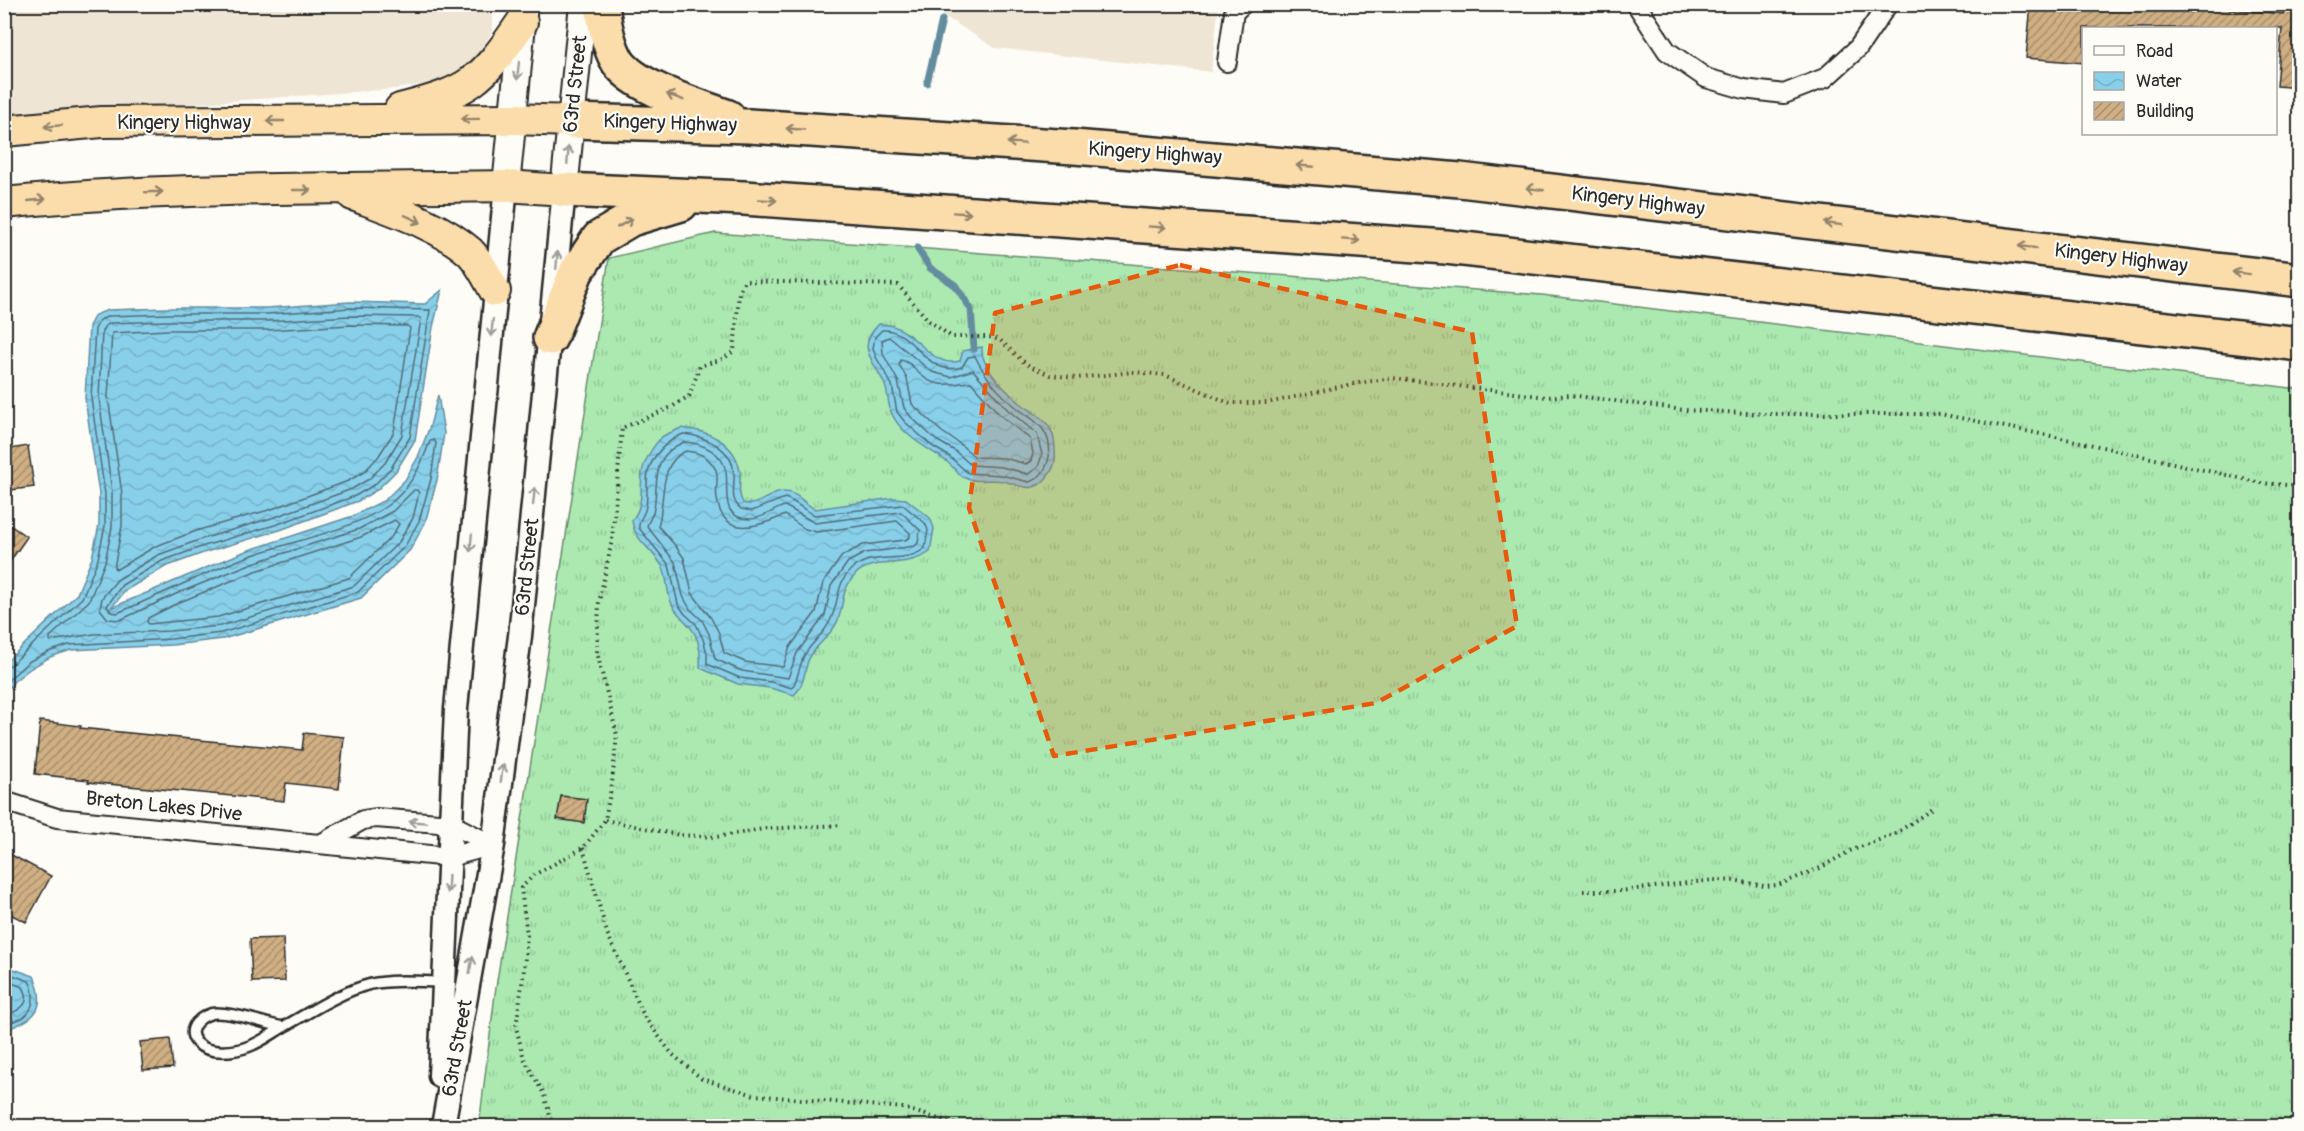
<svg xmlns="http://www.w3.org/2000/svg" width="2304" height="1131" font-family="Pangolin,sans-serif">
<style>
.built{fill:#efe5d4}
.grass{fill:url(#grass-tufts);stroke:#6b8a6e;stroke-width:1.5}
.water{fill:url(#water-waves);stroke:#638d9e;stroke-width:1.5}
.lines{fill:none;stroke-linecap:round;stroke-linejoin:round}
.shore{stroke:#506d77;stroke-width:1.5}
.stream{stroke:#638d9e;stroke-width:7}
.building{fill:url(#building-hatch);stroke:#2b2b2b;stroke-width:1.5}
.service-casing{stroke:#2b2b2b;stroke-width:14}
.minor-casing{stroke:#2b2b2b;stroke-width:22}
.tertiary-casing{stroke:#2b2b2b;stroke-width:27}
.secondary-casing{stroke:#2b2b2b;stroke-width:30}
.trunk-casing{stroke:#2b2b2b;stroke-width:34}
.motorway-casing{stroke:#2b2b2b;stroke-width:38}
.path{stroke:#2b2b2b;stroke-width:4;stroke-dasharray:1.5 4.5;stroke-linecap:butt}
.service{stroke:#fdfcf7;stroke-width:9}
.minor{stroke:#fdfcf7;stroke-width:18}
.tertiary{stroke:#fdfcf7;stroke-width:22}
.secondary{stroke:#fdfcf7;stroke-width:26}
.trunk{stroke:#fbddab;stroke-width:30}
.motorway{stroke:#fbddab;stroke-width:33}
.oneway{stroke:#9e9e9b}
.oneway2{stroke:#93846b}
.marked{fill:#e8590c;fill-opacity:0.2;stroke:#e8590c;stroke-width:4.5;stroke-dasharray:12 8;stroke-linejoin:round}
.labels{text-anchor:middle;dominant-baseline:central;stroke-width:4.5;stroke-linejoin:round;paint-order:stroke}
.street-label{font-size:20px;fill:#2b2b2b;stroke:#fdfcf7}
</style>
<defs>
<pattern id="grass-tufts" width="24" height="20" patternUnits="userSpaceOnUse" patternTransform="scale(1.5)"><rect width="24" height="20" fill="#abe9b1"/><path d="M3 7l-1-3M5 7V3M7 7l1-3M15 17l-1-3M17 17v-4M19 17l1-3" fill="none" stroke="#93c898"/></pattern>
<pattern id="water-waves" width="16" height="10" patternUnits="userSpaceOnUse" patternTransform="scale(1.5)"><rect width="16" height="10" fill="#88cfea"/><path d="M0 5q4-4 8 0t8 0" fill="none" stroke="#76b2c9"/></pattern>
<pattern id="building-hatch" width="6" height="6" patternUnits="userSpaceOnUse" patternTransform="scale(1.5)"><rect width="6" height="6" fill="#cfaf83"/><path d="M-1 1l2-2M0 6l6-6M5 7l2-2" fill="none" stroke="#a88f6b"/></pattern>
</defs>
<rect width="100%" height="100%" fill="#fdfcf7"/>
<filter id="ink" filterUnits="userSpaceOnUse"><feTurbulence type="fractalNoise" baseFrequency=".0167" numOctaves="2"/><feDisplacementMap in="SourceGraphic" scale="12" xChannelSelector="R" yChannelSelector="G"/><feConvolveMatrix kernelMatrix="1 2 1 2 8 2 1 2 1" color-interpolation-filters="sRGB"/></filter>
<g filter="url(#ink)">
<!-- built -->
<path class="built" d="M5,5H494L492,31L476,60L447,81L395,89L5,117Z
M817,5L1219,4V5L1211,72L995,48L941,14Z"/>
<!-- grass -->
<path class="grass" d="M715,233L1542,295L2299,389V1126H479L495,994L609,258Z"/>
<!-- water -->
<path class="water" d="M442,290L433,327L415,440L396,471L377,490L358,501L280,530L206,552L165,567L126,590L111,608L246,551L353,516L385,500L405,480L418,457L430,426L438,395L444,433L437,480L425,523L410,550L361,598L223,639L172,645L71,650L50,657L31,668L14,681L5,694V663L77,594L92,558L99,525V494L85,398L89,326L95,315L108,310L167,308H267L350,302L425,304Z
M879,324C916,323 928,370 960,361L963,351L982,347C980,367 1005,390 1019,402C1028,409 1040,415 1048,425C1053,432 1055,442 1055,450C1056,459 1054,469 1048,476C1033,495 1023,486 1003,481C991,478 975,484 963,477C957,473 953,466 946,461C928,448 902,436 892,414C887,404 889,393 884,383C873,359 855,347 879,324Z
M681,428C707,430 736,442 740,472C741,484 737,492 743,503C760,508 769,491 785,492C797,492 805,504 815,509L893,498L906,499L930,518L934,528L930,552C907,569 871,557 856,574C840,591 845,601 838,620C832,636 814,645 808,661C804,673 804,686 794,695L770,688L738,684L700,668C701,654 700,639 691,628C684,619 675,613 671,602C666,590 668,577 662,566C652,548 634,541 632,520C644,506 640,490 642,474C643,462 654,444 663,436C668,433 676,431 681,428Z
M5,966L34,976C47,1007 37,1019 7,1029H4Z"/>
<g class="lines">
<!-- shore -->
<path class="shore" d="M350,316L418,317L421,319L402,435L385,463L369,479L352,489L275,517L202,539L158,555L117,580L102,598L100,609L108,619L120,620L176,594L250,564L359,529L393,511L414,490H417L419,493L413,518L399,542L354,586L220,626L170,631L94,634L50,641V637L89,601L105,562L112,527V492L99,398L102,331L105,326L111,323L168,321H268Z
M350,325L407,326L410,328L394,432L378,457L364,472L348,481L272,509L199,530L156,546L117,569L114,568L122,526V494L108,397L112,333L168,330H268Z
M882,330C915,328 924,378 962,367L968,357L975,356C984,375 1000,394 1016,407C1025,414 1038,421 1044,431C1055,449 1049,475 1029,482L1001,475L968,473L950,457L932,446L905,422L897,412L892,385L876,357L873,348L875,337Z
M889,337L932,372L951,377L973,370L1008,410L1037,434L1042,455L1038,467L1028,474L1002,467L971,465L955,451L936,440L911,417L904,408L898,381L883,354L882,340Z
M901,360C910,362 914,368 920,374C936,390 953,383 971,382L1001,416L1030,439L1033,453L1031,461L1026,464L1004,458L975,457L960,444L942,432L912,404L907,379L899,364Z
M683,434C705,436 733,448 734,474C735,488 729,499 741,509L752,511L785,498C797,502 804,511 815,515L903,505L925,523L928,530L925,548C906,565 875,551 854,567C835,582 840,602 830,621C824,635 809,644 803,658C799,668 798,679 792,688L771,682L740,678L707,664V653L703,639L696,624L685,614L678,604L669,565L639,528C638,520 645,515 646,506C648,495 646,483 648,472C653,454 667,441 683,434Z
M684,442C702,443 723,452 726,472C729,490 719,519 750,519C763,519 773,509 785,506L815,523L901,512L920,530L918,543L915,546L865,553L848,562L831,586L825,615L797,653L788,678L742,671L715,659L709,634L702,620L690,609L683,596L675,562L647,526C648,522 651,518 653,513C660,484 648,457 684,442Z
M686,451C699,452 710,458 716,470C719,478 715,490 717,499C723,540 760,526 785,515L805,529L817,532L897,521L910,533V537L905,540L863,545L842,556L823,583L816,612L790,647L783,667L745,662L724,653L719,633L711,618L692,593L684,558L674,544L658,526C666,502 657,463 686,451Z
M395,520L399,524L392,536L349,578L218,617L149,624L147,622L148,618L180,602L253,572L361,537Z
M4,666L11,665L82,598L98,559L105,526V494L91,398L95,329L100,320L109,316L168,314H267L350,308L430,310L410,437L391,468L374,485L355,496L278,524L204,546L162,561L122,585L107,606L111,612L117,613C161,595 203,573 247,557C290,541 352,531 388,505C410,489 421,466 430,441L434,440L436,443L431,479L419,521L405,546L358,592L221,633L171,639L69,645L48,652L28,662L4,684
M4,972L29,981C35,991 35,1009 24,1017C19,1020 10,1022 4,1023
M4,980L23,987C33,1004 19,1011 4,1016"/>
<!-- stream -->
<path class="stream" d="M927,83L942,20
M917,248L930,268L955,285L971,309L974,349"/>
</g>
<!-- building -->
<path class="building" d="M2031,4H2182L2283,14L2284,4H2300V88L2277,86L2282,28H2084V63L2026,58Z
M28,446L34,487L4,491V450Z
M4,521L27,537L4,570Z
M40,721L81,726L80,728L302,750L304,733L344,737L339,789L286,783L284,801L88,782L89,780L35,774Z
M561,796L587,799L584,823L557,819Z
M4,851L51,876L26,922L4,911Z
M283,938L285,981L252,982L250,939Z
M170,1039L173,1068L143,1070L140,1042Z"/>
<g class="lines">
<defs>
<path id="service" d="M283,1027C261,1023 239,1013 216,1013C203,1013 183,1029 197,1043C209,1055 235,1052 250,1046C263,1041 273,1033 285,1026C312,1011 340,992 371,984C394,979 420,982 443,982"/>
<path id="minor" d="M1636,4L1667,51L1706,78L1744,89L1784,94L1825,78L1858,48L1888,4
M1227,62L1234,12L1243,4
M4,801L57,818L450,857L493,845
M322,843L363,820L376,818L451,824L493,845"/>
<path id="tertiary" d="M440,1076L456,709L506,186
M443,1126L493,845L520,636L564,190"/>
<path id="secondary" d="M506,186L524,4
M564,190L583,4"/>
<path id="trunk" d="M400,109C471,91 481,82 522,22
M4,131L102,122L513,119L571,121
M353,195C390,209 440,225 470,252C480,262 488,279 495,291
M4,203C171,186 339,189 506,186L564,190"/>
<path id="motorway" d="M602,4C604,23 608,45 618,62C637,89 697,105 728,117
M571,121L749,126L1074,147L1460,180L2300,280
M564,190L744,198L1446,247L2300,344
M550,338L576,272L599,238L631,219L681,204"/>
</defs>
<!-- service casing -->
<use href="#service" class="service-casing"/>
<!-- minor casing -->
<use href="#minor" class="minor-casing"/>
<!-- tertiary casing -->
<use href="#tertiary" class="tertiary-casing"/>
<!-- secondary casing -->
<use href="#secondary" class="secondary-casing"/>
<!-- trunk casing -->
<use href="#trunk" class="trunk-casing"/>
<!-- motorway casing -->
<use href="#motorway" class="motorway-casing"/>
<!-- path -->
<path class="path" d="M605,820L679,835L716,837L763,829L841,825
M583,848L607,933L645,1018L672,1054L702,1079L754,1095L903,1108L962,1126
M1583,891H1620L1713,880L1738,881L1764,886L1778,885L1820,868L1850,851L1895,834L1932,809
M553,1126L544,1094L524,1059L516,1027L524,970L527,935L521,888L534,875L583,848L605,820L612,783L617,735L597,652L599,603L612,540L622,428L672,407L689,396L700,366L723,359L734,351L739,293L744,281L898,285L929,321L952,337H989L1000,340L1026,364L1050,375L1076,378L1134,372L1165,375L1229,403H1268L1352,384L1393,378L1547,397L1570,395L1684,410L1766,414H1940L2076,441L2261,483L2300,486"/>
<!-- service -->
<use href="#service" class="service"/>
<!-- minor -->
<use href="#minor" class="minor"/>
<!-- tertiary -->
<use href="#tertiary" class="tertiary"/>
<!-- secondary -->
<use href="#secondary" class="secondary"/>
<!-- trunk -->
<use href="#trunk" class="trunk"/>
<!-- motorway -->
<use href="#motorway" class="motorway"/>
</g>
<!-- one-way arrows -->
<defs><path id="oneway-shaft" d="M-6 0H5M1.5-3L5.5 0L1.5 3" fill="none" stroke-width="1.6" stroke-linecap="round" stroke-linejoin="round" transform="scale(1.5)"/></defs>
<g class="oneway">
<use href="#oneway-shaft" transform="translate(518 71) rotate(96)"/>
<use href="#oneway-shaft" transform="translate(568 155) rotate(-85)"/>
<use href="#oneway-shaft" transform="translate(557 260) rotate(-85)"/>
<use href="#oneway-shaft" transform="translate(492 328) rotate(96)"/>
<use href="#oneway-shaft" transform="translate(534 496) rotate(-84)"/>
<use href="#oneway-shaft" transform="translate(471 543) rotate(95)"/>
<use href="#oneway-shaft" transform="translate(502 773) rotate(-82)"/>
<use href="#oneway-shaft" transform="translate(418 822) rotate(-176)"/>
<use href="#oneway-shaft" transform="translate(448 884) rotate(93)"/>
<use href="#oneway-shaft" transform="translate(471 965) rotate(-80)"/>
</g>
<g class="oneway2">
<use href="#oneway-shaft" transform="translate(675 97) rotate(-159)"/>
<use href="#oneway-shaft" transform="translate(470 119) rotate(179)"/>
<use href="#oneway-shaft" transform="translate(275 121) rotate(180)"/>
<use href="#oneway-shaft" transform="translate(53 126) rotate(175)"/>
<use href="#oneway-shaft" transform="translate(795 129) rotate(-176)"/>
<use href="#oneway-shaft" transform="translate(1016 143) rotate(-176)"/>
<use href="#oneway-shaft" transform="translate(1305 166) rotate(-175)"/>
<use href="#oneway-shaft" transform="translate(1535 189) rotate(-173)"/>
<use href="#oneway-shaft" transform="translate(302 190)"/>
<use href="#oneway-shaft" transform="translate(154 192) rotate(-2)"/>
<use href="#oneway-shaft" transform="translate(37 200) rotate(-6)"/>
<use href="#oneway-shaft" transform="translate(768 200) rotate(4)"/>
<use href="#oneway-shaft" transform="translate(962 213) rotate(4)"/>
<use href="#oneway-shaft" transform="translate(413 219) rotate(25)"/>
<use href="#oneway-shaft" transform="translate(625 223) rotate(-29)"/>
<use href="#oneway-shaft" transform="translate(1833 224) rotate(-173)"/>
<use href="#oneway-shaft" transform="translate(1157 227) rotate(4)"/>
<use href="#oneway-shaft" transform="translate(1351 240) rotate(4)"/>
<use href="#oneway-shaft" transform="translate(2027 247) rotate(-173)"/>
<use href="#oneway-shaft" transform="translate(2241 273) rotate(-173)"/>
</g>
</g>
<!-- marked area -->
<path class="marked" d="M1180,265L1472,332L1517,626L1376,703L1054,756L969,508L995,313Z"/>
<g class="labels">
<!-- street labels -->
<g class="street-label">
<text transform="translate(575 84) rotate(-84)">63rd Street</text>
<text x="184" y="122">Kingery Highway</text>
<text transform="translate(670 123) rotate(2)">Kingery Highway</text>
<text transform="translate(1155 153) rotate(4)">Kingery Highway</text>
<text transform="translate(1638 201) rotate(7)">Kingery Highway</text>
<text transform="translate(2121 258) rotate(7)">Kingery Highway</text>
<text transform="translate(527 567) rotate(-84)">63rd Street</text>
<text transform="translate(164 806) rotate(6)">Breton Lakes Drive</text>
<text transform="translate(457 1048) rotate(-80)">63rd Street</text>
</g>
</g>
<!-- margin -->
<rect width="2304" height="1131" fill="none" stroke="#fdfcf7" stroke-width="24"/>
<rect x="12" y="12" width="2280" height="1107" fill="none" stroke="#2b2b2b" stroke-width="2" filter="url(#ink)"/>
<!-- legend -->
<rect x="2082" y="27" width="195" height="108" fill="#fdfcf7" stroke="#a9a8a5" stroke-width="1.5"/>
<rect x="2094" y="46" width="30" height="9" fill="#fdfcf7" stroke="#a9a8a5" stroke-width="1.5"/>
<text x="2136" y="57" font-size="18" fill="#2b2b2b">Road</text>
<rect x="2094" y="72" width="30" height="18" fill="url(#water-waves)" stroke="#a9a8a5" stroke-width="1.5"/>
<text x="2136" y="87" font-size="18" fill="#2b2b2b">Water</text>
<rect x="2094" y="102" width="30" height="18" fill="url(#building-hatch)" stroke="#a9a8a5" stroke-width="1.5"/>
<text x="2136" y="117" font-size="18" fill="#2b2b2b">Building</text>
</svg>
